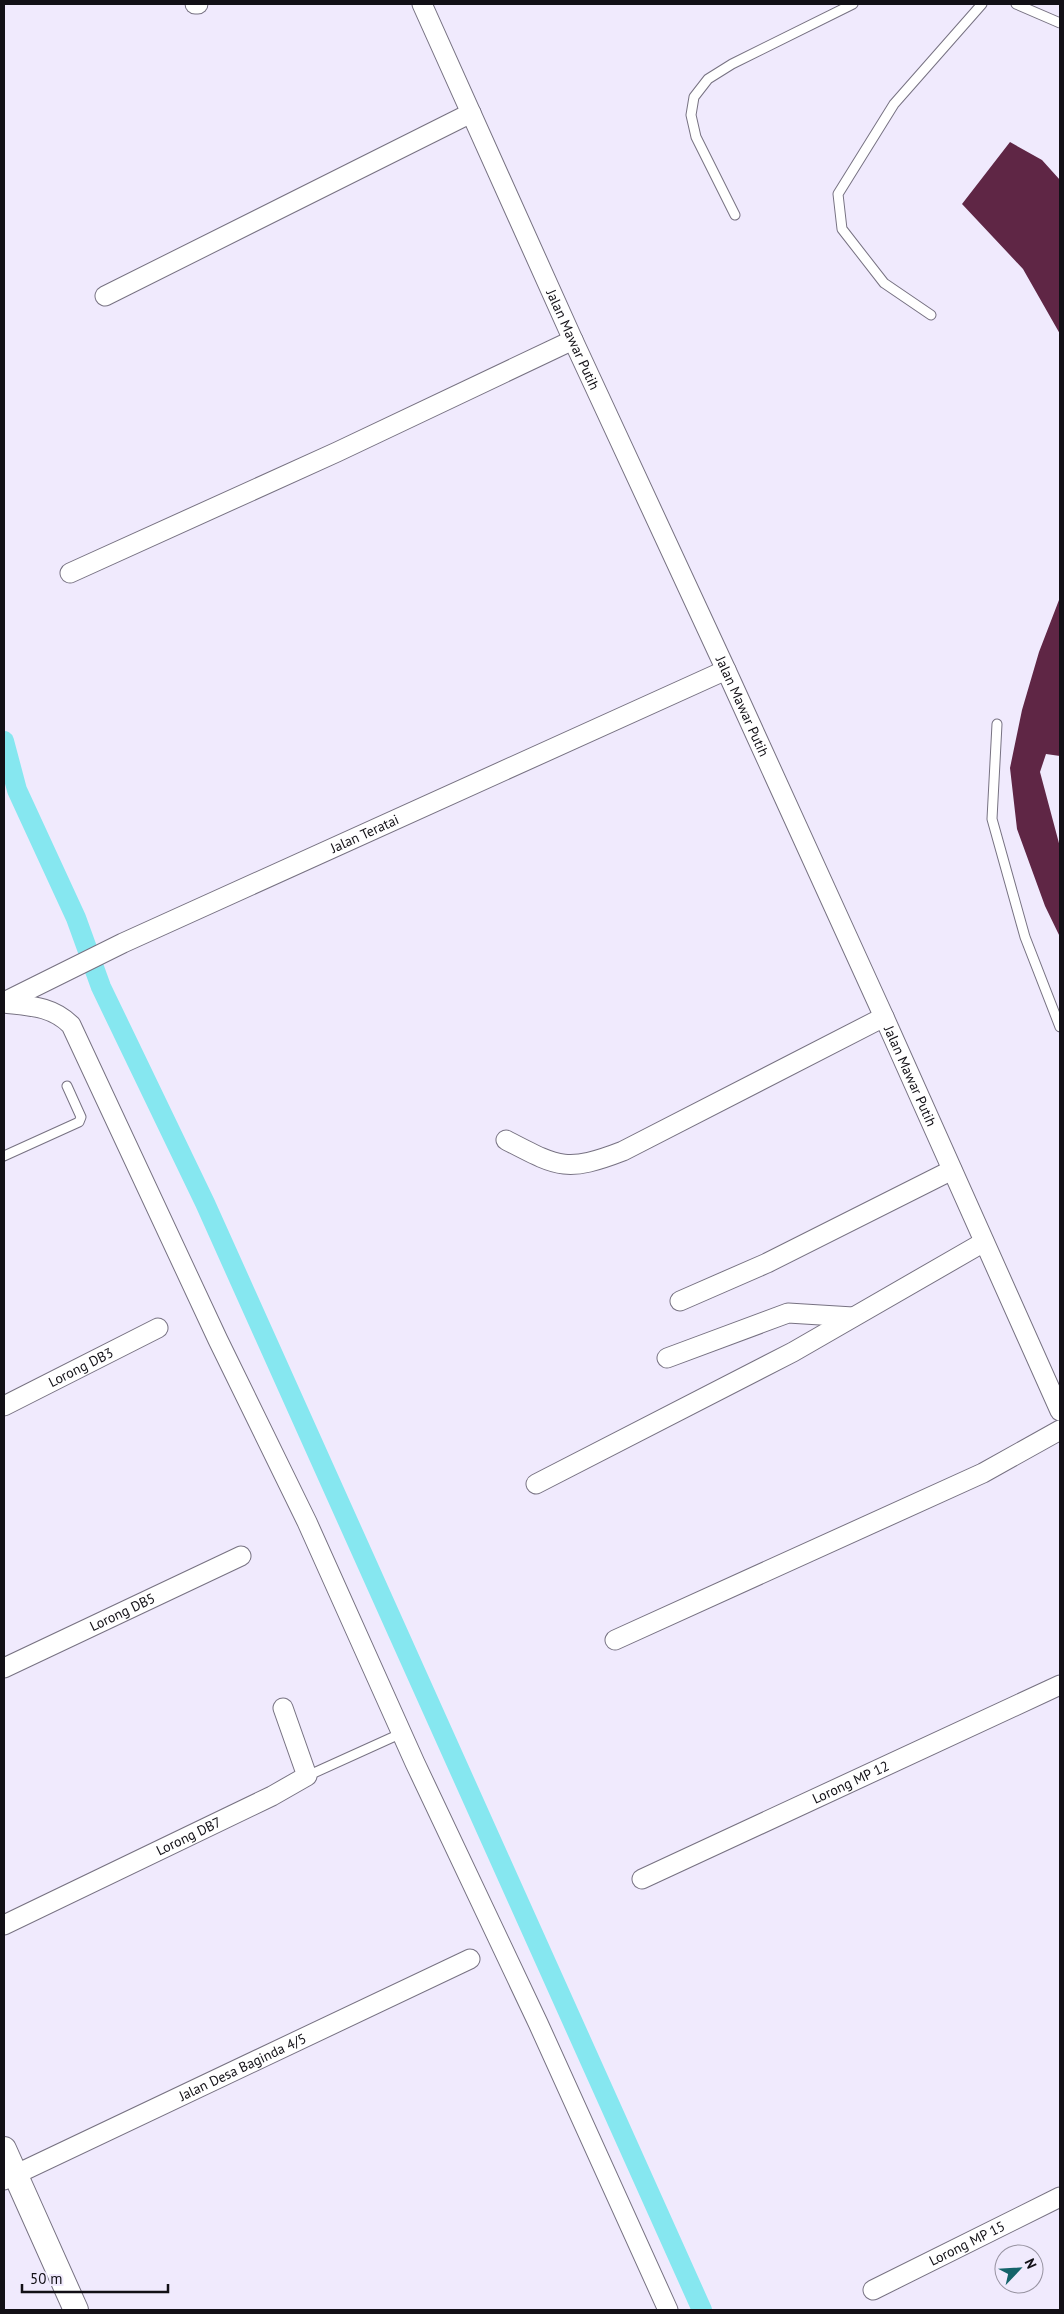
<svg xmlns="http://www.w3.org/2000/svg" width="1064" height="2314" font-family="'PT Sans',sans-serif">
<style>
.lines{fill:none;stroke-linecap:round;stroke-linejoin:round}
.canal{stroke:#86e7f0;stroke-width:20}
.building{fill:#5f2645}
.service-casing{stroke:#777282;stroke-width:11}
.minor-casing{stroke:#777282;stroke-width:21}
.tertiary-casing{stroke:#777282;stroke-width:26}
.service{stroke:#fff;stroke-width:9}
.minor{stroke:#fff;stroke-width:19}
.tertiary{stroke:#fff;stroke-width:24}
.labels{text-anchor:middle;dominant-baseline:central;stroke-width:5;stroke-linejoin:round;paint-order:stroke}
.street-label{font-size:14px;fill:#121016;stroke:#f0eafd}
</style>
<rect width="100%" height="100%" fill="#f0eafd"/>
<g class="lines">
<!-- canal -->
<path class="canal" d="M4,741L17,790L76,918L101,987L205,1203L702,2310"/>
</g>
<!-- building -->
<path class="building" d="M1010,142L1042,160L1060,180V334L1023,269L962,204Z
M1059,600L1060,756L1046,754L1040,772L1060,847V937L1045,906L1017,829L1010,768L1022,710L1039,652Z"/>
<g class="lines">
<defs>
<path id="service" d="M1016,4L1060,23
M735,215L696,137L691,115L694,97L708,79L732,64L853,4
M931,315L884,283L842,229L838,194L894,104L982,4
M997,724L992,819L1025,937L1060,1027
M4,1156L79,1122L81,1117L67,1086
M307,1776L402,1733"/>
<g id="minor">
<path d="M195,4H198"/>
<path id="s1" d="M422,4L573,340L726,670L884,1017L1060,1411"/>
<path d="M105,296L471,113"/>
<path d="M70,573L337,452L573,340"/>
<path id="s2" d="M4,1002L123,943L726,670"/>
<path d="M4,1003C30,1006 52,1006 71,1025L218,1340L307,1522L415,1763L538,2023L668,2310"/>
<path d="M506,1140C558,1167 566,1173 623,1151L884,1017"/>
<path d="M680,1301L767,1263L952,1170"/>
<path d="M667,1358L788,1313L853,1317"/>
<path id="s3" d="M4,1406L158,1328"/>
<path d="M536,1484L793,1352L984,1242"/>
<path d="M615,1640L983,1473L1060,1430"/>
<path id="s4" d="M4,1668L241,1556"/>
<path id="s5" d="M642,1879L1060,1685"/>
<path id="s6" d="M4,1925L272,1796L307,1776L283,1708"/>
<path id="s7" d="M4,2180L470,1959"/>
<path id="s8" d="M873,2290L1060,2197"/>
</g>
<path id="tertiary" d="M4,2149L76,2310"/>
</defs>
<!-- service casing -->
<use href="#service" class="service-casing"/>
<!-- minor casing -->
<use href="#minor" class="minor-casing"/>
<!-- tertiary casing -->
<use href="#tertiary" class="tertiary-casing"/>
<!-- service -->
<use href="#service" class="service"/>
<!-- minor -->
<use href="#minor" class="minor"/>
<!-- tertiary -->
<use href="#tertiary" class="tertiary"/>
</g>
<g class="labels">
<!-- street labels -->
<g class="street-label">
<text stroke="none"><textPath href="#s1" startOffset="368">Jalan Mawar Putih</textPath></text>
<text stroke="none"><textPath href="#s1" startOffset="772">Jalan Mawar Putih</textPath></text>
<text stroke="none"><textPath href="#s2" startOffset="398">Jalan Teratai</textPath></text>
<text stroke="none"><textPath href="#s1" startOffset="1178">Jalan Mawar Putih</textPath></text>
<text stroke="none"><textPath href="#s3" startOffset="86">Lorong DB3</textPath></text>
<text stroke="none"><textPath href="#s4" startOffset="131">Lorong DB5</textPath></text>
<text stroke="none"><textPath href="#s5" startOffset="230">Lorong MP 12</textPath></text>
<text stroke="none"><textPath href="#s6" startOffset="205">Lorong DB7</textPath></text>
<text stroke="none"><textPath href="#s7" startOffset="264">Jalan Desa Baginda 4/5</textPath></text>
<text stroke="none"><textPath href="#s8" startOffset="105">Lorong MP 15</textPath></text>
</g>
</g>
<!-- border -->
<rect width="1064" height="2314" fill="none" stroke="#121016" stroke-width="10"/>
<!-- north arrow -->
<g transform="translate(1019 2269) rotate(65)"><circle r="24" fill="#f0eafd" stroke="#9793a1"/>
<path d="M0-4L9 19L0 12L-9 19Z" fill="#14636a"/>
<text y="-8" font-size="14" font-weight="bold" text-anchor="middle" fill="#121016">N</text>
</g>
<!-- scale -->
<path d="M22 2284v8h146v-8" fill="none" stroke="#121016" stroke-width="2.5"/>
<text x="30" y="2284" font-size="15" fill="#121016" stroke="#f0eafd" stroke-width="4" paint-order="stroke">50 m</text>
</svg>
